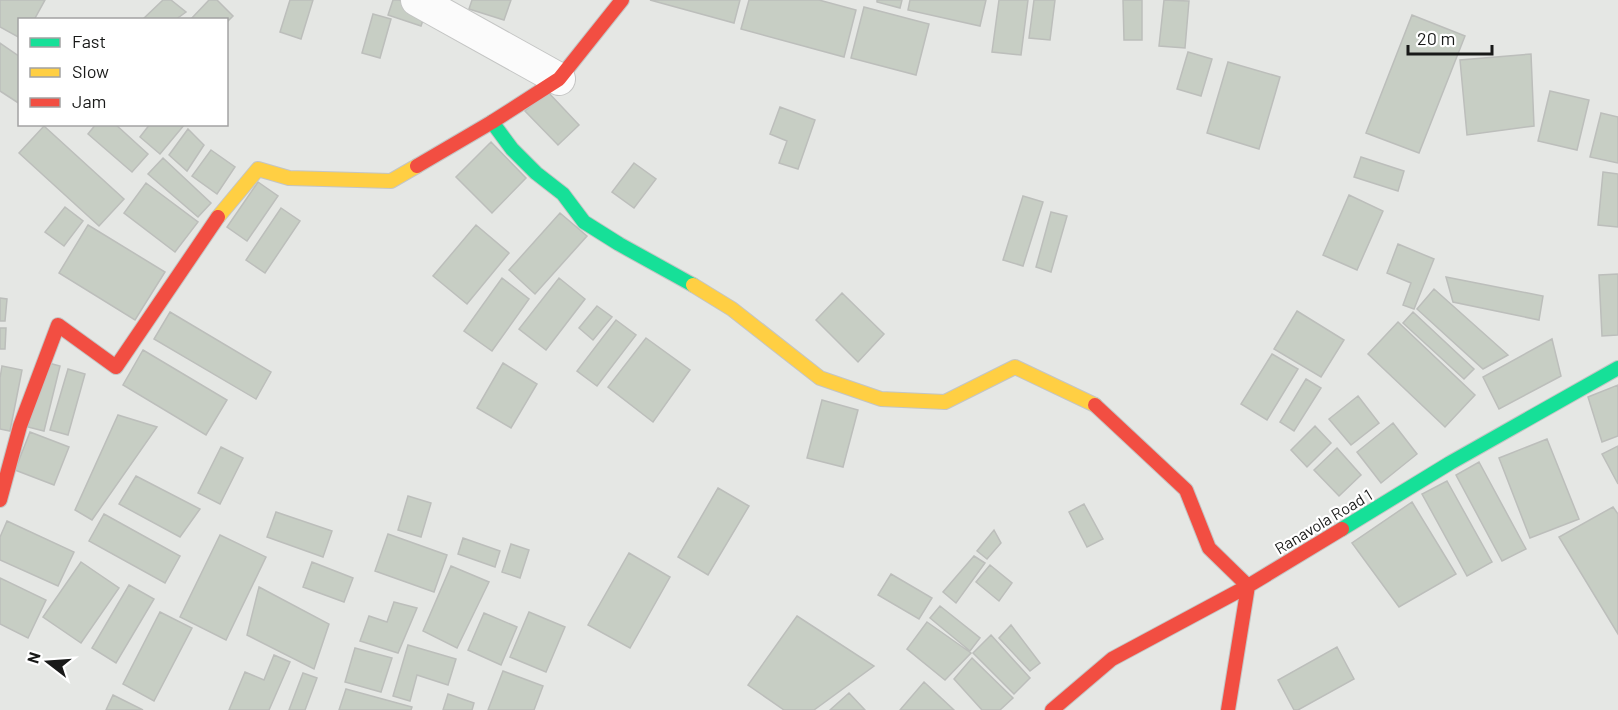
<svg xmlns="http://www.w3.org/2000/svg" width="1618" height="710" font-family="Barlow,sans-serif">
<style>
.building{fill:#c7cec4;stroke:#bcbebb;stroke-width:1.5}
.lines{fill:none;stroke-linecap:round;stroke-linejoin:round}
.street-casing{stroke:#c4c5c4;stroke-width:34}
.fast-casing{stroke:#c4c5c4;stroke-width:16}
.slow-casing{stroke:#c4c5c4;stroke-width:16}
.jam-casing{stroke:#c4c5c4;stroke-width:16}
.street{stroke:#fbfbfb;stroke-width:32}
.fast{stroke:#16e098;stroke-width:14}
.slow{stroke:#ffcf43;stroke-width:14}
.jam{stroke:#f24e42;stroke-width:14}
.labels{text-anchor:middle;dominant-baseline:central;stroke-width:4.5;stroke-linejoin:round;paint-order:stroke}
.street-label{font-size:16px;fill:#181918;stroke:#fff}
</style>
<rect width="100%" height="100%" fill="#e5e7e4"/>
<!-- building -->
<path class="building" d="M0,0H45L34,20H20V38L0,27Z
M163,0H171L186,12L175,20H142Z
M209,0H217L233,16L226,23V20H190Z
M290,0H313L301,39L280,32Z
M393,0H399L427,9L421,26L388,15Z
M472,0H511L504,20L469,9Z
M650,0H740L734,23Z
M749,0H819L856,10L844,57L741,29Z
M877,0H902L900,8L877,2Z
M910,0H986L980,26L908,10Z
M999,0H1028L1021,55L992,52Z
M1034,0H1055L1050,40L1029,38Z
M1123,0H1142V40H1124Z
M1164,0L1189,1L1185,48L1159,46Z
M864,7L929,24L916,75L851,58Z
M373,14L391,19L380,58L362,53Z
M1412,15L1465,36L1419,153L1366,133Z
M0,43L20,57V104L0,91Z
M1188,52L1212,59L1201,96L1177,89Z
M1531,54L1534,126L1467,135L1460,60Z
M1228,62L1280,77L1259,149L1207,133Z
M547,91L579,125L558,145L525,111Z
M1550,91L1589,100L1577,150L1538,141Z
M780,107L815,120L798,169L779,163L787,141L770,134Z
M1601,113L1618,117V163L1590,157Z
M96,124H115L148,154L132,172L88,134Z
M150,124H185L160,154L140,137Z
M44,126L124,199L99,226L19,153Z
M188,129L204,145L187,171L169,155Z
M491,142L526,178L492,213L456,177Z
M211,150L235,167L217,194L192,176Z
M1361,157L1404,171L1398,191L1354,177Z
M163,158L211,203L198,217L148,174Z
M634,163L656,179L634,208L612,192Z
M1603,172L1618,174V227L1598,225Z
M258,182L278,196L247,241L227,227Z
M146,183L198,222L175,252L124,213Z
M1349,195L1383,211L1357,270L1323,255Z
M1023,196L1043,202L1023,266L1003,260Z
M65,207L83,221L64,246L45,232Z
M281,208L300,221L265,273L246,260Z
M1051,212L1067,216L1051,272L1036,267Z
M560,213L587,236L535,294L509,270Z
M88,225L165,272L135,320L59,273Z
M476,225L509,253L467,304L433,276Z
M1398,244L1434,259L1414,309L1403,305L1411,283L1387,273Z
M1618,274V335L1602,336L1599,275Z
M1446,277L1543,296L1539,320L1453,302Z
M502,278L529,299L492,351L464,331Z
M559,278L585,299L546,350L519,329Z
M1434,289L1508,355L1483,369L1417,309Z
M842,293L884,334L858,362L816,320Z
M0,298L7,299L5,321H0Z
M597,306L612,317L593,340L579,328Z
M1297,311L1344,340L1321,377L1274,349Z
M170,312L271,372L256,399L154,339Z
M1413,312L1474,369L1464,379L1403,323Z
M616,320L636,335L597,386L577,371Z
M1398,322L1475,395L1445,427L1368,354Z
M0,328H6L5,349H0Z
M646,338L690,370L653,422L608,387Z
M1552,339L1561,376L1499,409L1483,377Z
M143,350L227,400L206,435L123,385Z
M1272,354L1298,369L1267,420L1241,404Z
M45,362L60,366L44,431L28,427Z
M503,363L537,384L511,428L477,408Z
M2,366L22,370L10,431L0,429V378Z
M68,369L85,374L68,435L50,430Z
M1306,379L1321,388L1294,431L1280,422Z
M1618,385V436L1602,442L1588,397Z
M1358,396L1379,423L1351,445L1329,419Z
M822,400L858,410L843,467L807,458Z
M118,415L157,427L92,520L75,510Z
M1393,423L1417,454L1381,483L1357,452Z
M1315,426L1331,443L1307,467L1291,450Z
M30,432L69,447L54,485L15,470Z
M1547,439L1579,519L1530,538L1499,458Z
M1618,446V484L1602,454Z
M221,447L243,458L220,504L198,493Z
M1337,448L1361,475L1339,496L1314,470Z
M1479,462L1526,549L1502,561L1456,475Z
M136,476L200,509L180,537L119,504Z
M1447,481L1492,562L1467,576L1422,494Z
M718,488L749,506L708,575L678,557Z
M408,496L431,503L421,537L398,530Z
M1412,502L1456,574L1399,607L1352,543Z
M1084,504L1103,539L1087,547L1069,512Z
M1613,507L1618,514V634L1559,537Z
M276,512L332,531L323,557L267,537Z
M104,514L180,556L165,583L89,541Z
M7,521L74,552L58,586L0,560V537Z
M994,530L1001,543L987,559L977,551Z
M388,534L447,555L434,592L375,571Z
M220,535L266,557L226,640L180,617Z
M463,538L500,551L495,567L458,554Z
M511,544L529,550L520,578L502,572Z
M629,553L670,577L630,648L588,625Z
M974,556L985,563L956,603L943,592Z
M81,562L119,588L81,643L43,617Z
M312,562L353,578L344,602L303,587Z
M990,565L1012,583L999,601L976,582Z
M451,566L489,582L457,648L423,631Z
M891,574L932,598L919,619L878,595Z
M0,578L46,600L28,638L0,624Z
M129,585L154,599L116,663L92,648Z
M259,587L329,624L314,669L247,635Z
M394,602L417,608L398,653L360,641L369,616L387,622Z
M940,606L980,638L970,651L930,618Z
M160,612L192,628L154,701L123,684Z
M529,612L565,627L546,672L510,657Z
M484,613L517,627L501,665L468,650Z
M797,616L874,666L814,710H784L748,685Z
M927,622L971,653L945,680L907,649Z
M1011,625L1040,663L1030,671L999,638Z
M991,635L1030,678L1014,694L973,653Z
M408,645L456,659L448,685L417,675L410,701L393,696Z
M1337,647L1354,679L1298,710H1294L1278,680Z
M355,648L392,658L381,692L345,682Z
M274,655L290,662L269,710H229L245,672L264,680Z
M972,658L1013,698L1000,710H982L954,679Z
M503,671L543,686L534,710H488Z
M303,673L317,678L305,710H289Z
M924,682L954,710H900Z
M346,689L412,707L411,710H339Z
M849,693L865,710H830Z
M448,694L474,703L472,710H443Z
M113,695L143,710H106Z"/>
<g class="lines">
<defs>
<path id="street" d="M417,0L559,79"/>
<path id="fast" d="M492,122L512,149L536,173L563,194L584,222L619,244L693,285
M1342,529L1450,463L1618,368"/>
<path id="slow" d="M218,217L258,169L289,178L391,181L417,166
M693,285L732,309L820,378L881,399L945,402L1015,367L1095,405"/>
<path id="jam" d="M417,166L492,122L559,79L622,0
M1095,405L1186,490L1209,548L1248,586L1228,710
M0,500L20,426L58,325L116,367L218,217
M1052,710L1112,659L1248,586L1342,529"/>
</defs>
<!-- street casing -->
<use href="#street" class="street-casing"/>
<!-- fast casing -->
<use href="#fast" class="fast-casing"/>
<!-- slow casing -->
<use href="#slow" class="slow-casing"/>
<!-- jam casing -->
<use href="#jam" class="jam-casing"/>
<!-- street -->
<use href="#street" class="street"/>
<!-- fast -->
<use href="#fast" class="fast"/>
<!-- slow -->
<use href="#slow" class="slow"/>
<!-- jam -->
<use href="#jam" class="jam"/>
</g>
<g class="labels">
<!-- street labels -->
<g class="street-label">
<text transform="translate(1323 521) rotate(-31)">Ranavola Road 1</text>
</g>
</g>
<!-- legend -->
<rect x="18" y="18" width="210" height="108" fill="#ffffff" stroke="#a3a3a3" stroke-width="1.5"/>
<rect x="30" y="38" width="30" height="9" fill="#16e098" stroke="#a3a3a3" stroke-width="1.5"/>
<text x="72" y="48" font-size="18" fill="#181918">Fast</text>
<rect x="30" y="68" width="30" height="9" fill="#ffcf43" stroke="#a3a3a3" stroke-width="1.5"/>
<text x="72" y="78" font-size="18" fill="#181918">Slow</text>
<rect x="30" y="98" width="30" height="9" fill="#f24e42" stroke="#a3a3a3" stroke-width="1.5"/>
<text x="72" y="108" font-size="18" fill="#181918">Jam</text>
<!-- north arrow -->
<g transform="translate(48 662) rotate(287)" stroke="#ffffff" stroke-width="4.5" paint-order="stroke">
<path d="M0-4.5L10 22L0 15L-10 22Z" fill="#181918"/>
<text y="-9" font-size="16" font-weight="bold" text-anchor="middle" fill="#181918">N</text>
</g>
<!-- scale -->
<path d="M1408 45v9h84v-9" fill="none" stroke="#181918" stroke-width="3"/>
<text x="1417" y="45" font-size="18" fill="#181918" stroke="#ffffff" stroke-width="4.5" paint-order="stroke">20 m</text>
</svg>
